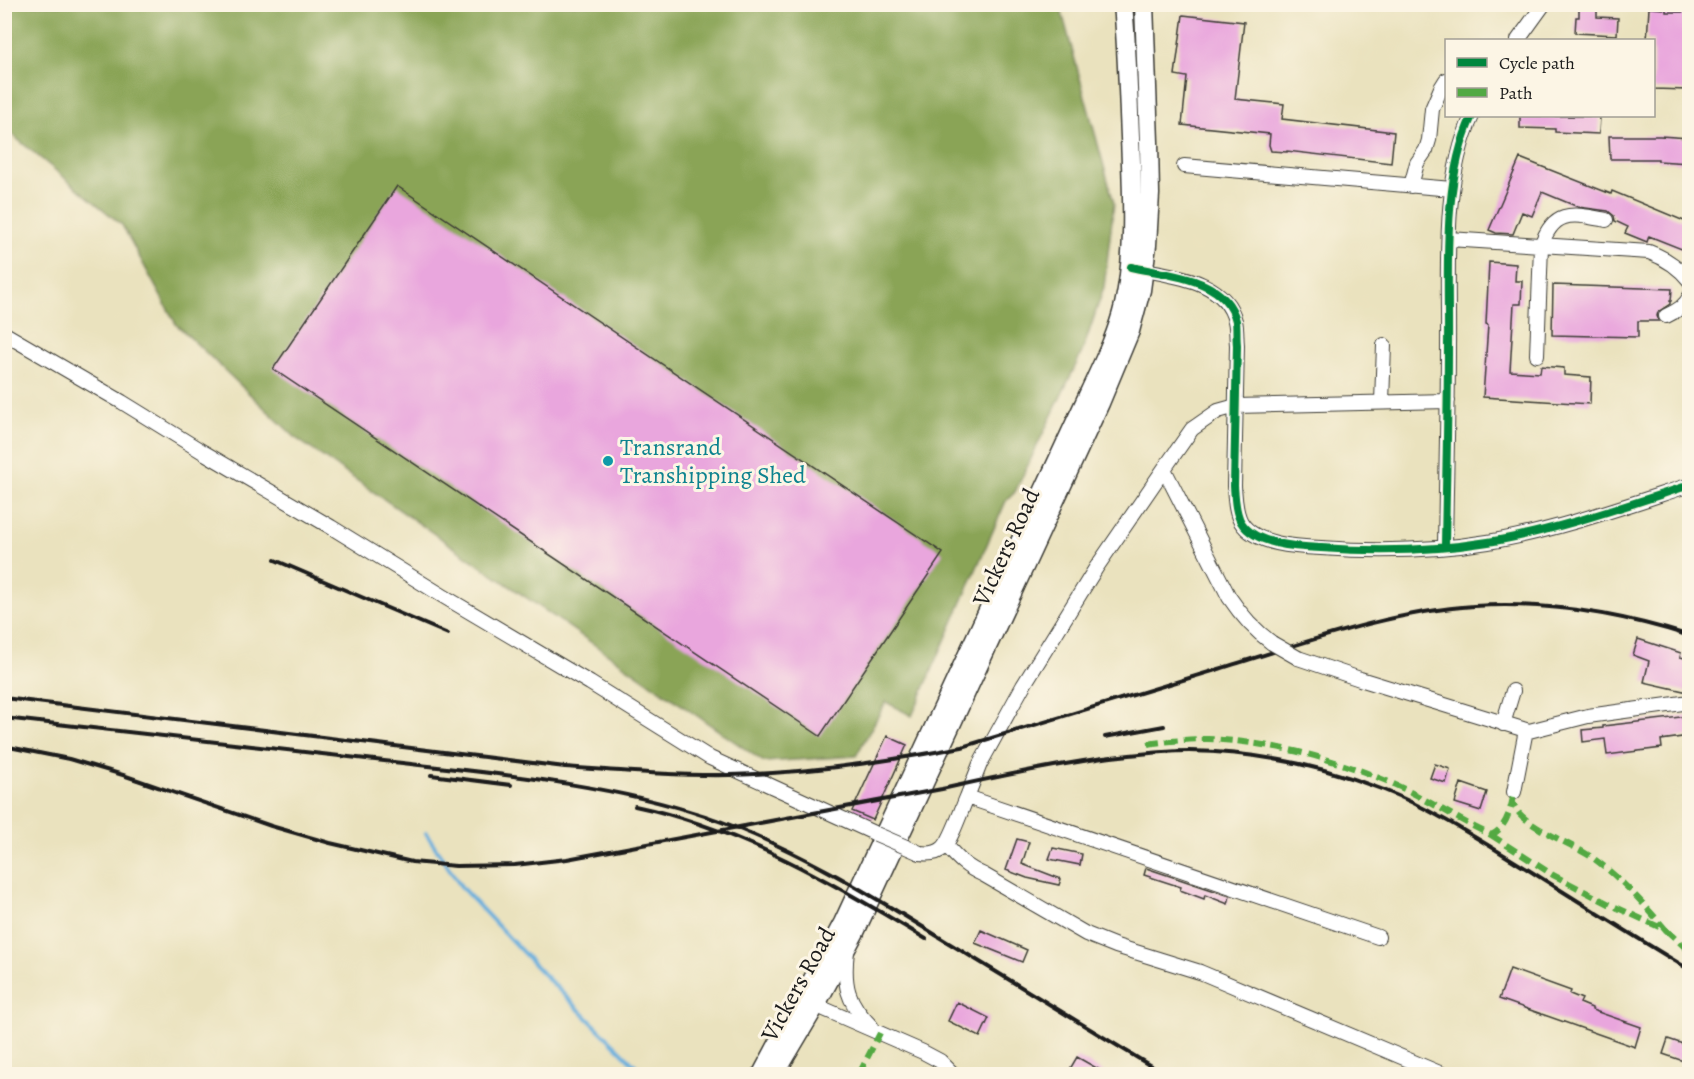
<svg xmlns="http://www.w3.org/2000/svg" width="1694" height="1079" font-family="Alegreya,serif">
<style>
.forest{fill:#8aa456;stroke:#536039;stroke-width:1.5}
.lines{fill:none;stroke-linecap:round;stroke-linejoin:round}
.stream{stroke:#66aedd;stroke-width:4}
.building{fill:#e9a6dd}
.minor-casing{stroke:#3b3a34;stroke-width:16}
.major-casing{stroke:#3b3a34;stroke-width:21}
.minor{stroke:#fff;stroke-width:14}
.major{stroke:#fff;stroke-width:18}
.rail{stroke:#1c1c1c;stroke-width:4}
.minor-bridge-casing{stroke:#3b3a34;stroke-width:16;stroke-linecap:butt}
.minor-bridge{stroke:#fff;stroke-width:14}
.quiet{stroke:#52a943;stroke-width:6;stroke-dasharray:12 6;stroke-linecap:butt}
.cycleway-casing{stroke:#fcf5e5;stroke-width:11}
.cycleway{stroke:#00873e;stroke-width:8}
.culture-dot{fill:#0f9aa8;stroke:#fcf5e5;stroke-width:2}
.labels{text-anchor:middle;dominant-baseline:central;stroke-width:6;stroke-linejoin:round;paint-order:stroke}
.culture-label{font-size:24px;fill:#0d838f;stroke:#fcf5e5;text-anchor:start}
.street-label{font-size:24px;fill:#1c1c1c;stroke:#fcf5e5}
</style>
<rect width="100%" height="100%" fill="#fcf5e5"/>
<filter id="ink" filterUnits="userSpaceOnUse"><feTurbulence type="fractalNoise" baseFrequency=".0167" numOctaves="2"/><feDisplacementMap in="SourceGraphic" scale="12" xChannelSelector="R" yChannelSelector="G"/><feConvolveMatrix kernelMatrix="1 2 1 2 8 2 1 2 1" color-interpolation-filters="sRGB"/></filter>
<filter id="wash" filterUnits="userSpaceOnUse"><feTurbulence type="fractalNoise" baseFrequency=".008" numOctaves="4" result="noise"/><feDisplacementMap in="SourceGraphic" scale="24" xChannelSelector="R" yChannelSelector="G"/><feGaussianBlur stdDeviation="1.35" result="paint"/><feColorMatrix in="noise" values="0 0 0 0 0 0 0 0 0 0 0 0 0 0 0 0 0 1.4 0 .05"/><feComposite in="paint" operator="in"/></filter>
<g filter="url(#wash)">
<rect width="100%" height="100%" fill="#eae2be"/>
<!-- forest -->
<path class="forest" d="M4,5H1060L1114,203L1104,287L1083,350L1015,492L1006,501L912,716L886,702L856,756L764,762L297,439L176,324L122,225L5,129Z"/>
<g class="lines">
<!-- stream -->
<path class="stream" d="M426,833L462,888L546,977L644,1074"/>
</g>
<g id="blocks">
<!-- building -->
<path class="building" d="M1579,4H1597V17L1618,18L1617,35L1575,33L1576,17H1579Z
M1649,8L1666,9V12H1689V28H1687L1686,67L1689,68V90L1653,89V40H1647Z
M1183,15L1244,22L1235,99L1284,104L1282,119L1394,132L1391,163L1287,151V152L1271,151L1269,145L1270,134L1182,125L1187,77L1175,75Z
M1520,116H1600L1599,134L1555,132V129L1520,128Z
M1609,136H1660L1689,138V163L1658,161V159H1610Z
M1520,158L1611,194L1612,191L1689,223V252L1649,236L1647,242L1625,233L1628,227L1615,221L1614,216L1608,211L1578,207L1542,192L1532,216L1522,212L1513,234L1496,233L1489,230Z
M397,186L943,553L820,736L273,369Z
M1489,262L1516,264L1515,281H1522L1521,304H1514L1510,371L1540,373L1541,366L1564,368V375L1591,377L1590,404L1483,397L1488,325L1486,324Z
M1553,285L1672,289L1671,301H1670V304L1658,312L1657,316L1659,321H1638V337L1552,335Z
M1638,639L1681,653L1680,657L1689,659V685L1688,692L1644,682L1649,661L1633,655Z
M1689,716V736L1661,740L1662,748L1607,755L1605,739L1583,742L1582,730L1603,728V726Z
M887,736L907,745L873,820L852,811Z
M1435,764L1450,769L1446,783L1430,778Z
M1461,783L1487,792L1481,811L1455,803Z
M1017,839L1029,842L1022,864L1061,879L1059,885L1027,878L1006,870Z
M1053,848L1082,854L1080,865L1049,859Z
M1146,868L1230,896L1228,904L1205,895L1204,899L1180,890L1181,887L1144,875Z
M981,930L1027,950L1022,962L975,943Z
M1510,969L1571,991L1570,994L1582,999L1580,1003L1592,1008V1010L1641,1027L1635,1047L1499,999Z
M957,1002L989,1018L980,1037L948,1021Z
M1668,1039L1689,1046V1063L1663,1054Z
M1077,1057L1107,1074H1067Z"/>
</g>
</g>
<g filter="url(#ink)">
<use href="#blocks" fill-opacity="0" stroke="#3b3a34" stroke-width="1.5"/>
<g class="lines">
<defs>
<path id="minor" d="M1518,40L1544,4
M1184,166L1452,189
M1411,186L1417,163L1426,150L1429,140L1432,109L1441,88L1446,80
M1449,239L1649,252C1665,258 1679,267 1690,281
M1135,268C1170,276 1225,278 1235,321C1237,328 1236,337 1237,345L1234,486C1235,498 1235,512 1241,522C1255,545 1297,547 1321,548C1377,552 1433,551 1488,542C1555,531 1625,506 1690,485
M1666,316C1676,311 1685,307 1690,296
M5,334L122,402L203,452L331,527L443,596L590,683L710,758L876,834
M1537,355L1541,246C1554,208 1573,214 1606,220
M1382,402L1384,345
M1164,469L1229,597C1241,615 1254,630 1272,643
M1445,547C1446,480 1448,413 1448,346C1449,272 1441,183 1472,116
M1298,658L1360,679L1529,731L1588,716L1690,702
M1503,724L1513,691
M1514,792L1526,730
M967,797L980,764L1023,686L1096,568L1164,469L1192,429L1218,411L1236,406L1448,401
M946,845C959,860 966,867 984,875L1086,934L1116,946L1200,972L1442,1074
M920,853C928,854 937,854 943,848C951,841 962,808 967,797L1378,937
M847,951C843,984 847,1003 871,1026
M815,1005L923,1052L940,1061L953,1074"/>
<path id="major" d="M762,1074L843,923L1090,391C1103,363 1117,335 1124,305C1136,250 1132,193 1130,137C1128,93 1127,48 1123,4
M775,1074L813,1010L855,932L1100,403L1130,331L1141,290L1147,245L1150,194L1149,142L1144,4"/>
</defs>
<!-- minor casing -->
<use href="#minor" class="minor-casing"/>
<!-- major casing -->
<use href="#major" class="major-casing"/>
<!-- minor -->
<use href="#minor" class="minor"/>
<!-- major -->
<use href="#major" class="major"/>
<!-- rail -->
<path class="rail" d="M275,560L448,634
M4,698L565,767C620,771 675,776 730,775C808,773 885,762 962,747C1047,721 1133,695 1219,669C1302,644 1386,612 1474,606C1548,601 1620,614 1690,636
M4,718C134,733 264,748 393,762C497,774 605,783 705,816C791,845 870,894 947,942C1019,986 1092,1030 1164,1074
M1105,737L1164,726
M4,746L69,759L123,775L271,826L330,843L412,862L456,866L515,865L567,859L942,789C995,777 1048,766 1103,758C1131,755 1160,751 1189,751C1256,752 1321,765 1384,790C1434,810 1481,841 1527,869C1581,903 1635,937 1690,970
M431,775L511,785
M635,806C740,828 835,884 926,939"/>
<defs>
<path id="minor-bridge" d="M1272,643L1298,658
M876,834L920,853"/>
</defs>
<!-- minor-bridge casing -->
<use href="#minor-bridge" class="minor-bridge-casing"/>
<!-- minor-bridge -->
<use href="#minor-bridge" class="minor-bridge"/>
<!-- quiet -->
<path class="quiet" d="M1148,744C1168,741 1188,739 1208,739C1273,742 1343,760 1402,788C1432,802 1460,821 1491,835C1507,828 1511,808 1514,792
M1491,835L1553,875L1611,905L1666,930C1643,903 1619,876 1590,856C1571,844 1533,829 1519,813C1516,809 1514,805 1512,801
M1666,930L1690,952
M859,1074L880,1033"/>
<defs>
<path id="cycleway" d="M1131,267C1166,275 1226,277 1236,321C1237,329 1236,337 1237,345L1234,486C1235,498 1235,512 1241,522C1255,545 1297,547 1321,548C1377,552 1433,551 1488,542C1555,531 1625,506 1690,485
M1445,547C1446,480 1448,413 1448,346C1449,272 1441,183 1472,116"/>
</defs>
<!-- cycleway casing -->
<use href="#cycleway" class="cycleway-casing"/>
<!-- cycleway -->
<use href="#cycleway" class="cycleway"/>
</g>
</g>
<!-- markers -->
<circle class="culture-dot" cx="608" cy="461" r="6"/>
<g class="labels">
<!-- culture labels -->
<g class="culture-label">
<text x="620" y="447">Transrand<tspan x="620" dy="28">Transhipping Shed</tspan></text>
</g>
<!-- street labels -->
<g class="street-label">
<text transform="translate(1006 547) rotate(-65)">Vickers Road</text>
<text transform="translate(798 984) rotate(-61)">Vickers Road</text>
</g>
</g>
<!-- margin -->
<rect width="1694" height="1079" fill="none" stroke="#fcf5e5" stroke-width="24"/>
<!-- legend -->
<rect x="1445" y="39" width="210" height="78" fill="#fcf5e5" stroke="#a29e95" stroke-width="1.5"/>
<rect x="1457" y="58" width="30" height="9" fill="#00873e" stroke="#a29e95" stroke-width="1.5"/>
<text x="1499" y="69" font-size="18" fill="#1c1c1c">Cycle path</text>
<rect x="1457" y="88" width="30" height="9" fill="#52a943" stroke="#a29e95" stroke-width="1.5"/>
<text x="1499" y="99" font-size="18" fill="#1c1c1c">Path</text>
</svg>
